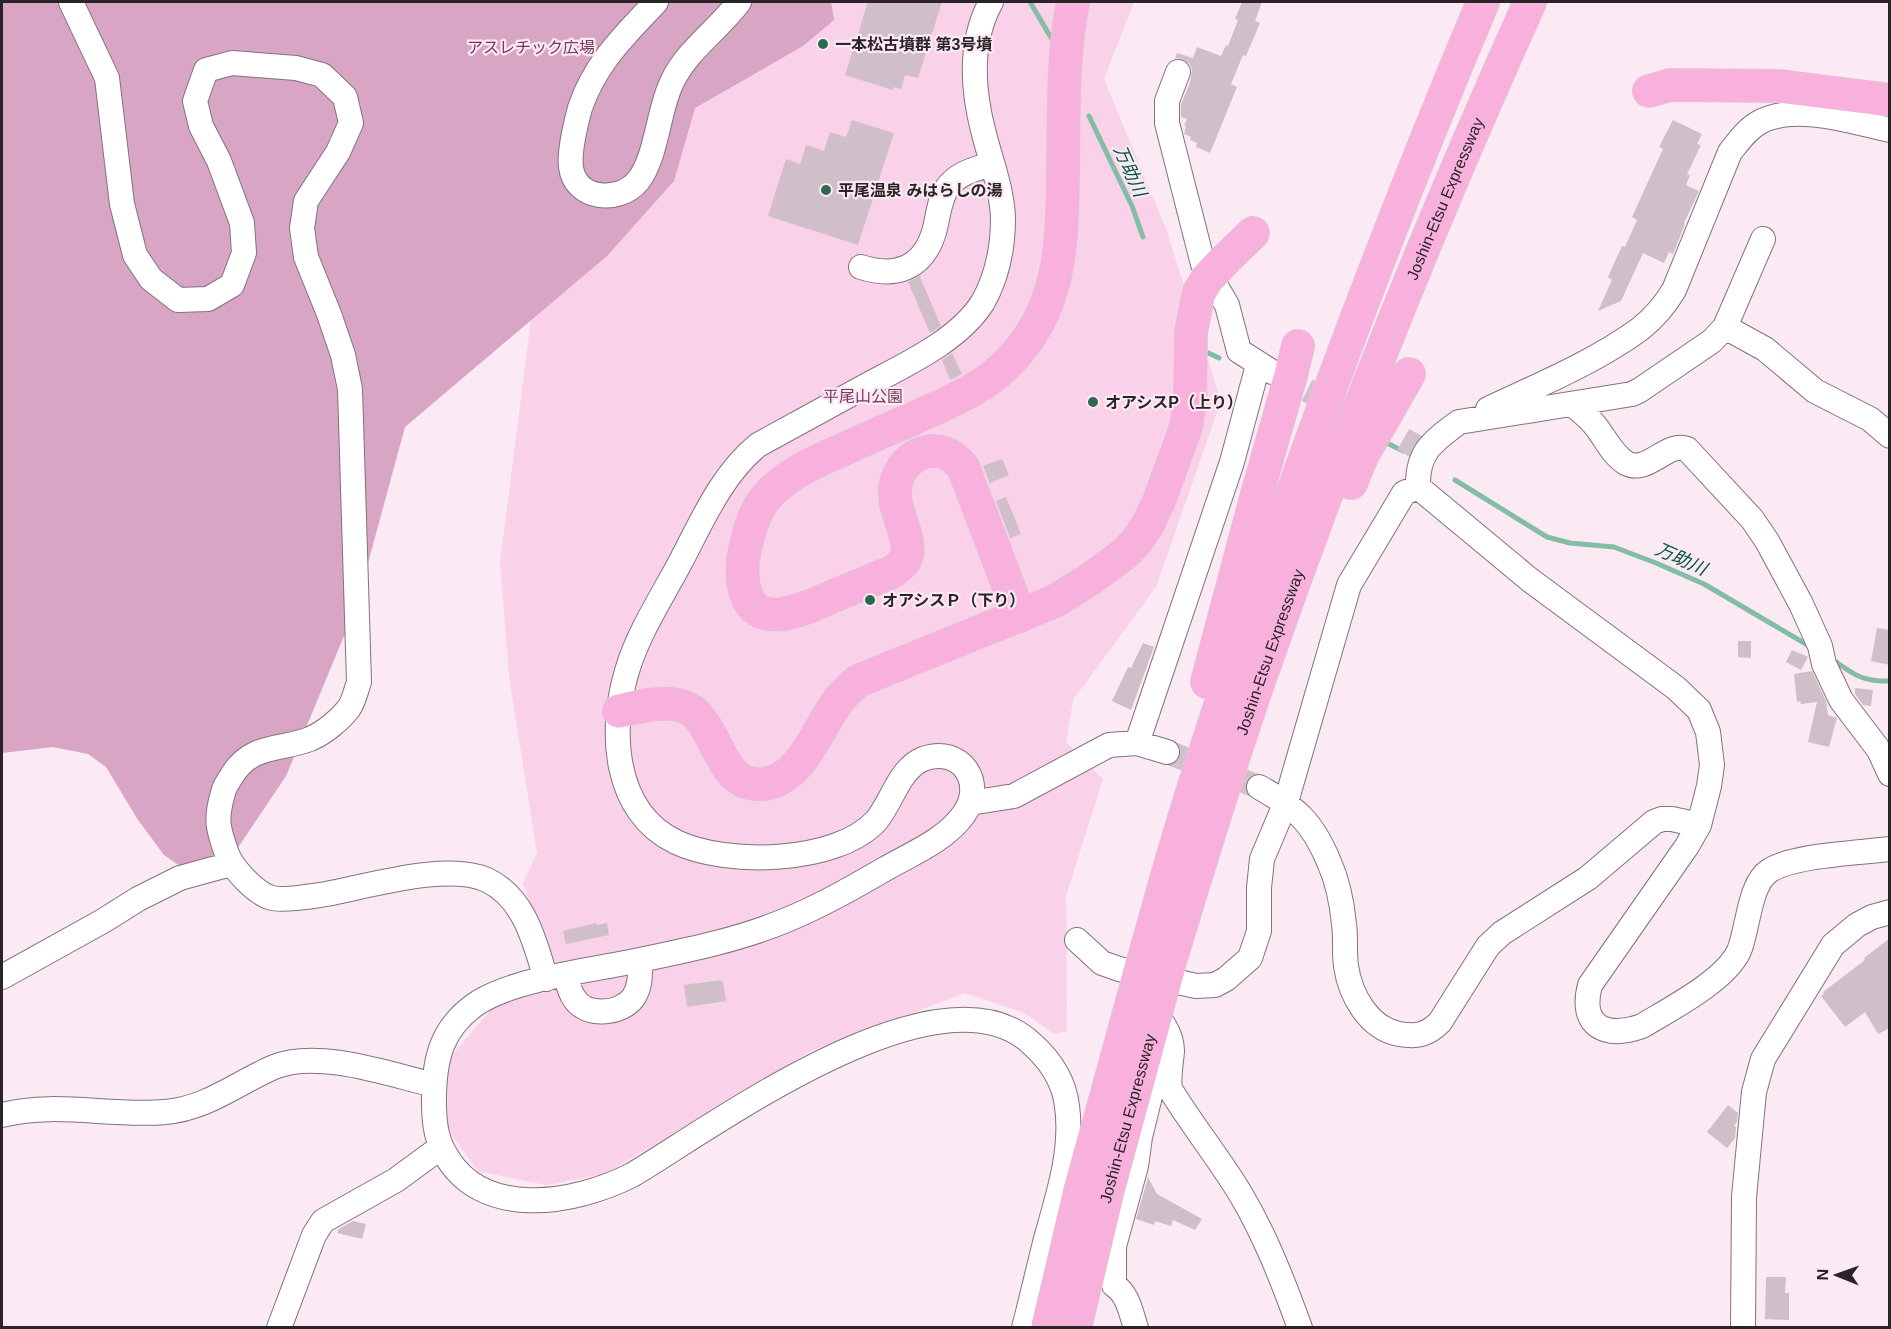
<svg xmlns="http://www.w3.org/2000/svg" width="1891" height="1329" font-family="Arial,'Noto Sans JP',sans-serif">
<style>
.green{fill:#f9d1e8}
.forest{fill:#d8a5c4}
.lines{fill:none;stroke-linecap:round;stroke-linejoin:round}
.stream{stroke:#83bea4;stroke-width:5}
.building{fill:#d0bec8}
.minor-tunnel{stroke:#d1c1ca;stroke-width:24;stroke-dasharray:24 12;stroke-linecap:butt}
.minor-casing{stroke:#82727c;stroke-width:26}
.highway-casing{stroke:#d4d3d4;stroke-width:34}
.minor{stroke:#fff;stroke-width:24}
.highway{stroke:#f8b0dc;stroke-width:33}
.highway-bridge-casing{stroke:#d4d3d4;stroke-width:34;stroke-linecap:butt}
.highway-bridge{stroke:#f8b0dc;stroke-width:33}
.poi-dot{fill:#2d6851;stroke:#fbe9f3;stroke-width:2}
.labels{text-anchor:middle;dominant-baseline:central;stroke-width:4.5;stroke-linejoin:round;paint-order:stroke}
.poi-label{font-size:16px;font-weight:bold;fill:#2a2327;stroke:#fbe9f3;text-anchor:start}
.park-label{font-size:16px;fill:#753760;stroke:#fbe9f3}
.street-label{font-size:16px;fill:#2a2327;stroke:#fbe9f3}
.water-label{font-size:18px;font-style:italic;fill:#02543c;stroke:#fbe9f3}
</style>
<rect width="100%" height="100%" fill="#fbe9f3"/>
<!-- green -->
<path class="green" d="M378,2H1134L1104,79L1166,229L1221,401L1156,587L1073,700L1066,742L1103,779L1066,896L1067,1031L1054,1034L1025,1013L965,993L813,1050L605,1174L546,1185L478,1171L448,1130L447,1061L494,1006L557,986L552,963L523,883L537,853L509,676L500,563L535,288Z"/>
<!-- forest -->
<path class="forest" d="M2,2H831L834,20L803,46L695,108L674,181L607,256L405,427L356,607L286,776L235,852L187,871L164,855L138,820L106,767L88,754L53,747L2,753Z"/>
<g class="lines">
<!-- stream -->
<path class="stream" d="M1030,2L1053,41
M1089,116L1132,206L1143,237
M1204,351L1219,358
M1387,443L1403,451
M1455,480L1547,537L1570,543L1614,547L1656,563L1704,584L1811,647
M1832,659C1853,674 1862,682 1890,681"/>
</g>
<!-- building -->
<path class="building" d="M868,2H942L918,78L905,75L901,89L894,87L893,90L845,75Z
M1242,2H1262L1255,21L1260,23L1246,56L1243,55L1231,84L1237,87L1210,153L1196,147L1197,143L1190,140L1191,137L1184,134L1186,126L1184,125L1187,119L1181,117V104L1190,83L1192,70L1189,63L1182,59L1175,58L1177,53L1193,58L1197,47L1221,56L1226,45L1228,46L1238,20L1235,19Z
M852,120L894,133L858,245L768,216L786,159L800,164L806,145L824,151L830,132L846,137Z
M1673,120L1702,134L1697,144L1701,145L1687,174L1690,175L1686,185L1699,191L1684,223L1685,224L1673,254L1669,252L1664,263L1643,253L1621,301L1598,311L1612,280L1608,277L1622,246L1625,247L1637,220L1632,217L1663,149L1659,147Z
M921,275L920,277L941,326L930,333L908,282Z
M952,353L962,374L950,380L942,360Z
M1002,459L1009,475L990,483L983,466Z
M1006,497L1021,534L1010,538L996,501Z
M1877,628L1890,630V665L1871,661Z
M1738,641H1751V658L1738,657Z
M1143,643L1154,647L1131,710L1112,701L1128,667L1131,668Z
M1792,650L1808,657L1801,670L1786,662Z
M1812,671L1826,701L1828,715L1837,718L1829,747L1808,742L1817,702L1801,704L1800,701L1797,702L1794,674Z
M1855,688L1873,690L1871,706L1863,705L1855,694Z
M596,923L597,925L607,923L609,935L566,944L563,931Z
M1890,938V1028L1878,1034L1865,1012L1845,1027L1821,996L1824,994L1823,992L1865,960L1864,958Z
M721,980V982H723L726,1001L687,1007L684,985Z
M1728,1105L1738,1113L1737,1122L1734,1126L1736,1127L1735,1138L1727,1148L1707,1132Z
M1148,1177L1157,1194L1202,1219L1195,1230L1173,1220L1171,1226L1155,1221L1154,1225L1136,1219Z
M353,1221L366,1224L362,1239L337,1233L339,1229Z
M1766,1277H1786L1785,1293H1789V1320L1765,1319Z"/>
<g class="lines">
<!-- minor-tunnel -->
<path class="minor-tunnel" d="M1275,374L1394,434L1425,452
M1167,752L1259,787"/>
<defs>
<path id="minor" d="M71,2L107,78L122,204L135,255L151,279L178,300L208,299L232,285L244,253L242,223L219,161L201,126L195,101L206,70L232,63L296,68L322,75L345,97L351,123L338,152L306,201L302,228L306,257L329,314L343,355L350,389L359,682C356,690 354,701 349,708C340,720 324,733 310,739C279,751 251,743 231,777C228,782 224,787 223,793C215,820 218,829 227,854C233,869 256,894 272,898C284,901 313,896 326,894C369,886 448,862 487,880C525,898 535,943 546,979
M656,2C625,35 595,63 580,108C576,123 569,152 571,167C575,200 619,204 638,181C657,157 658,110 672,82C687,50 718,30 739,2
M991,2C969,42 972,87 983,130C990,159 1002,188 1003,218C1003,246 997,277 983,302C958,342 902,366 862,388C827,407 793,426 758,445C722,474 702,521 681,561C662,597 638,633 627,671C609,730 613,812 676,842C726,866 836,864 876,821C892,802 899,769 923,759C961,745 986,783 964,814C946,840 911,854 885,869C852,888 819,907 784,921C738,940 688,950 640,960C594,970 518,978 479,1002C442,1026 434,1058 434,1100C434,1118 435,1136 444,1152C480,1221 575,1204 632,1175C716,1125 941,958 1032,1044C1051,1061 1064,1081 1067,1106C1073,1149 1059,1193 1047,1235C1039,1266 1032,1297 1024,1328
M1178,72L1167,101V123L1203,264L1227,305L1239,351L1272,372
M861,267C895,278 923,269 934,232C938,218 939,200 947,188C957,173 976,169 991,164
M1725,327L1765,349L1815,391L1870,419L1890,436
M1572,404C1579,410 1587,416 1593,423C1604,435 1611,454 1626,463C1648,475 1666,441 1687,449L1752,519L1767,541L1801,604L1820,646L1824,664L1841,700L1879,750L1890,774
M1488,409C1539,385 1595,362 1640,329C1654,318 1665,305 1674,290L1730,152C1739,141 1747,129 1760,122C1795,103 1853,122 1890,130
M1137,743L1232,462L1258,365
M1259,787C1296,808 1312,821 1329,862C1338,882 1342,903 1344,924C1346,938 1344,952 1346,966C1350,994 1368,1028 1399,1034C1417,1037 1427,1035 1440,1022L1488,946L1502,933L1588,878L1654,822L1662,819H1672L1699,825L1687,846L1590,985C1579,1027 1606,1039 1642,1026C1670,1009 1725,981 1739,951C1748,930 1749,884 1769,871C1792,855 1859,853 1890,849
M970,803L1014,796L1109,745L1137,743L1167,752
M1699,825L1709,786L1712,765L1708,732L1699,710L1676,688L1530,580L1418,487C1417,452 1432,442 1459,422L1632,394L1640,390L1712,341L1725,327L1763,239
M1077,940L1102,963L1119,969L1196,986L1215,985L1226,979L1250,958L1259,931V888L1262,859L1286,802L1349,585L1404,493L1418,487
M566,975C568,983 569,991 574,998C585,1017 620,1015 633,998C641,987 640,973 640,960
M2,977L103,921L138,899L180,878L231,864
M1149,1006C1160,1019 1172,1033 1172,1051C1171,1064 1168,1076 1170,1089C1192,1125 1218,1157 1240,1193C1265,1235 1283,1281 1300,1328
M2,1115C56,1101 110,1117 165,1112C206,1109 237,1083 274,1067C318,1049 388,1074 434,1085
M279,1328L314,1235L323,1221L396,1180L441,1147
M1136,1328C1131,1313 1128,1294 1114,1285V1246L1136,1166L1140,1137L1156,1072
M1743,1328L1744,1197L1754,1092L1763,1059L1833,945L1857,925L1872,917L1890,912"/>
<g id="highway">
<path d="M1649,91L1670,85L1780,86L1890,100"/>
<path d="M1227,258L1253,233"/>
<path d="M1351,483L1362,456L1409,374"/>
<path d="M1020,616L963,467C958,462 952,455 945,453C919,444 895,467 895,492C894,513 911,536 907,555C905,563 898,567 892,572C873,580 855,587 836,595C808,607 754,636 744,587C741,572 743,555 747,541C751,523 758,505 771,492C791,472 817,461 842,450C868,438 893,427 919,416C949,402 982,389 1006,365C1062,310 1062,245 1063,172C1064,115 1062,58 1073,2"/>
<path d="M1207,682L1256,498L1291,375L1298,346"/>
<path d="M619,711C638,707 663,700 683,706C718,719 716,781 755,784C798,788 816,732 836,704C842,695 850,688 858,681L1055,601L1090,579L1123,555L1136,542L1147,526L1159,501L1186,427L1190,401L1191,332L1199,292"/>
<path d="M1143,962C1158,908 1173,853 1190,799C1275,529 1373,263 1483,2"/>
<path id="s1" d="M1168,968C1197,872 1226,776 1259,681C1339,450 1430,224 1530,2"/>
</g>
</defs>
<!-- minor casing -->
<use href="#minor" class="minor-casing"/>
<!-- highway casing -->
<use href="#highway" class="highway-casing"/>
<!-- minor -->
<use href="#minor" class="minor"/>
<!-- highway -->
<use href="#highway" class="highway"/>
<defs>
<g id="highway-bridge">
<path d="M1199,292L1207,279L1227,258"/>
<path d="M1048,1328L1081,1188L1143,962"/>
<path id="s2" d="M1075,1328L1107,1193L1168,968"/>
</g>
</defs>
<!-- highway-bridge casing -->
<use href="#highway-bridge" class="highway-bridge-casing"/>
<!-- highway-bridge -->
<use href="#highway-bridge" class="highway-bridge"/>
</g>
<!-- markers -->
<g class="poi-dot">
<circle cx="823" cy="44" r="6"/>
<circle cx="826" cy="190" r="6"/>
<circle cx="1093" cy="402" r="6"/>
<circle cx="870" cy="600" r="6"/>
</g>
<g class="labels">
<!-- poi labels -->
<g class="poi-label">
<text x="835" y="44">一本松古墳群 第3号墳</text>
<text x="838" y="190">平尾温泉 みはらしの湯</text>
<text x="1105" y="402">オアシスP（上り）</text>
<text x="882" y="600">オアシスＰ（下り）</text>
</g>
<!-- park labels -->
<g class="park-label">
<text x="531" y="47">アスレチック広場</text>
<text x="863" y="396">平尾山公園</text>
</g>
<!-- street labels -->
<g class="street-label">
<text stroke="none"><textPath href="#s1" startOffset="818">Joshin-Etsu Expressway</textPath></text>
<text stroke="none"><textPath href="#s1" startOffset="332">Joshin-Etsu Expressway</textPath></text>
<text stroke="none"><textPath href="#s2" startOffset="216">Joshin-Etsu Expressway</textPath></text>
</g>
<!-- water labels -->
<g class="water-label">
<text transform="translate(1130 171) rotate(66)">万助川</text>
<text transform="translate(1681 559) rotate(24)">万助川</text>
</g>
</g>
<!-- border -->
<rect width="1891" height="1329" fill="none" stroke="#2a2327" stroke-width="6"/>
<!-- north arrow -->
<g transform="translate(1837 1275) rotate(271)" stroke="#fbe9f3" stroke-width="4.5" paint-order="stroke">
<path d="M0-4.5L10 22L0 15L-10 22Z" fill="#2a2327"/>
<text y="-9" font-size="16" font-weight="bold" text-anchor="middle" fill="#2a2327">N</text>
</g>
</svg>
